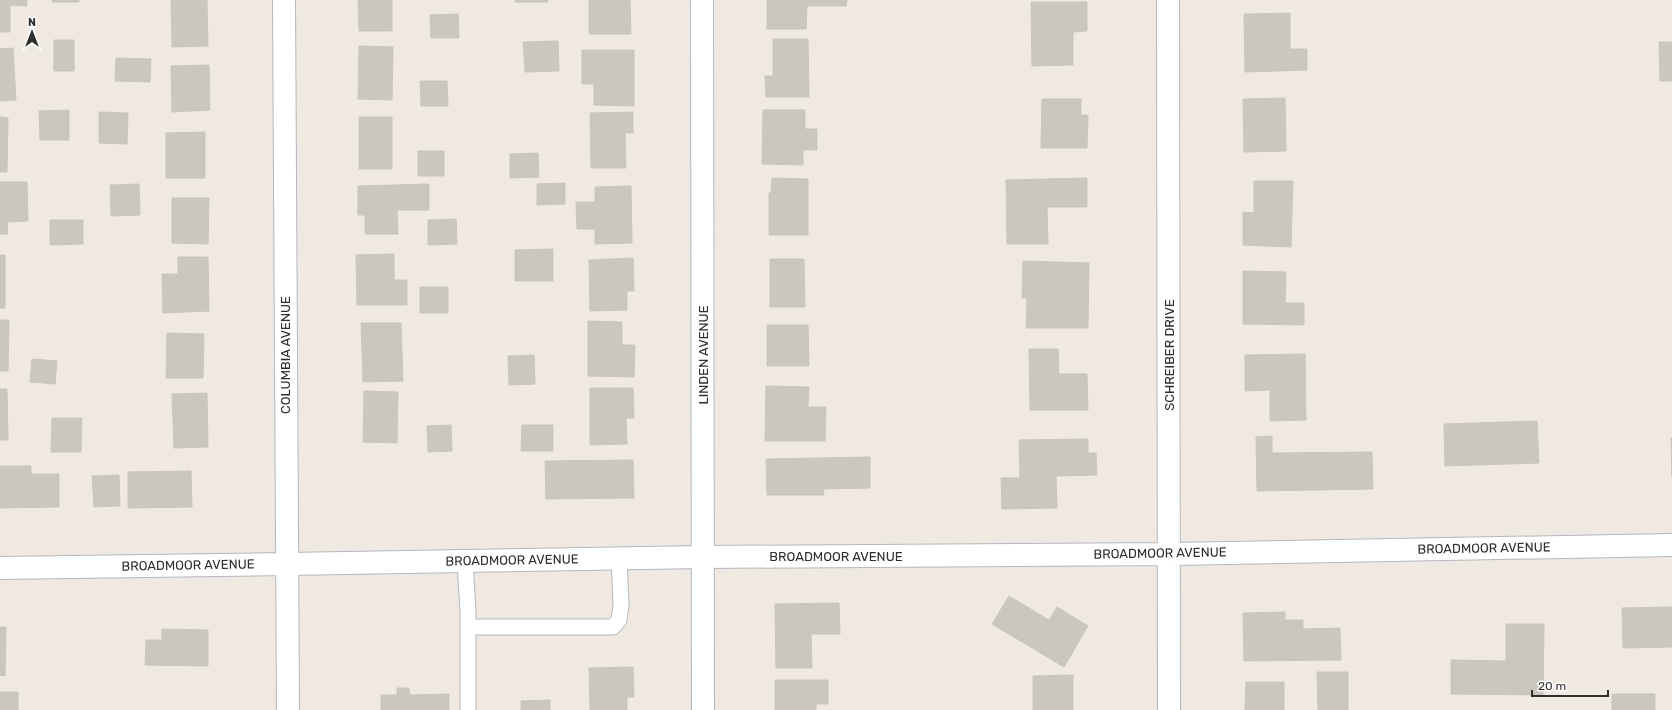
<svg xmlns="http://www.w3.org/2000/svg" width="1672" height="710" font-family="Rubik,sans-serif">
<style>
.building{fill:#cbc7bf;stroke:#cbc5ba}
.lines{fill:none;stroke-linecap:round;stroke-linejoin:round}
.service-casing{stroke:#b4b7c1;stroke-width:17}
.minor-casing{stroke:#b4b7c1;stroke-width:24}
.tertiary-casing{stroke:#b4b7c1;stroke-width:24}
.service{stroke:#fff;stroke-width:15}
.minor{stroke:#fff;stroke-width:22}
.tertiary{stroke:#fff;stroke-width:22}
.labels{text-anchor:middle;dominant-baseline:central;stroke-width:3;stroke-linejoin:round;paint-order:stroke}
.street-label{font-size:13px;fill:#2e2e2e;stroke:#fff}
</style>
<rect width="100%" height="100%" fill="#efe9e1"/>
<!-- building -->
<path class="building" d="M0,0H27V6L10,5V32H0Z
M52,0H79V2H52Z
M171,0H207L208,46L172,47Z
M358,0H392V31H359Z
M515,0H548V2H515Z
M589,0H630L631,34H589Z
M767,0H847L846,6H807L806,29H767Z
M1031,2H1087V31L1073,32V65L1032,66Z
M1290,13V49H1307V70L1245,72L1244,14Z
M458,14L459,38H431L430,15Z
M773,39H808L809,97H766L765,76H773Z
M54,40H74V71H54Z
M558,41L559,71L525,72L523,42Z
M1659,42H1672V81H1660Z
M359,46L393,47L392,100L358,99Z
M13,48L16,100L0,101V49Z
M582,50H634V106L594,105V84H582Z
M116,58L151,59L150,82L115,81Z
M209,65L210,110L172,112L171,66Z
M420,81H447L448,106H421Z
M1285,98L1286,151L1244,152L1243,99Z
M1042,99H1081V115H1088L1087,148H1041Z
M69,110V140H40L39,111Z
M763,110H805V129H817V150H803V165L762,164Z
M99,112L128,113L127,144L99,143Z
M633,112V133H625L626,168H591L590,113Z
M0,117L8,118L7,172H0Z
M359,117H392V169H359Z
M205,132V178H166V133Z
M418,151H444V176H418Z
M538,153L539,177L510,178V154Z
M772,178L808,179V235H769V193H771Z
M1087,178V207H1047L1048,244H1007L1006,180Z
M1254,181H1293L1291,247L1243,245V212L1254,213Z
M0,182H27L28,221L7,222L8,234H0Z
M565,183V204L537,205V184Z
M139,184L140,215L111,216L110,185Z
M429,184V210H397L398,234H365V215H358V186Z
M631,186L632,243L595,244V229H577L576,202H595V187Z
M172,198H209L208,244L172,243Z
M456,219L457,244L428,245V220Z
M50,220H83V244L50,245Z
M553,249V281H515V250Z
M394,254V280H407V305H357L356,255Z
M0,255H5V308H0Z
M178,257H208L209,311L163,313L162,274H178Z
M633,258L634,291H627V310L590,311L589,260Z
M770,259H804L805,307H770Z
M1023,261L1089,263L1088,328H1026L1027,298H1022Z
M1243,271L1286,272L1285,303H1304V325L1243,324Z
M420,287H448V313H420Z
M0,320H9L8,371H0Z
M588,321L622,322V345H635L634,377L588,376Z
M361,323H401L403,381L363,382Z
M767,325H808L809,366H767Z
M167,333L204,334L203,378H166Z
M1029,349H1058L1059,374H1087L1088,410H1030Z
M1305,354L1306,420L1270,421V390L1245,391V355Z
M534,355L535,384L509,385L508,356Z
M32,359L57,361L55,384L30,382Z
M766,386L809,387L808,407H826L825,441H765Z
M590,388H633L634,418H626L627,444L590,445Z
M0,389H7L8,440H0Z
M364,391L398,392L397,443L363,442Z
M207,393L208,447L174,448L172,394Z
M52,418H82L81,452H51Z
M1537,421L1539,463L1445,466L1444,424Z
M451,425L452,451L428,452L427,426Z
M522,425H553V451H521Z
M1272,436V453L1372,452L1373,489L1257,491L1256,437Z
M1671,438H1672V476Z
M1088,439V453H1096L1097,475L1056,476L1057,508L1002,509L1001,478H1020L1019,440Z
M870,457V488L823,489L824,495H767L766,459Z
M633,460L634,498L546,499L545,461Z
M0,466H31V474H59V507L0,508Z
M191,471L192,507L128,508V472Z
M119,475L120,506L94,507L92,476Z
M1009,596L1049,620L1057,607L1088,626L1064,667L992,624Z
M839,603L840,634H811L812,668H776L775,604Z
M1672,607V647L1623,648L1622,608Z
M1285,612V620H1303V629L1340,628L1341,660L1244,661L1243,613Z
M1506,624H1544L1543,695L1451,694V660L1506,661Z
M0,627H6L5,676L0,675Z
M162,629L208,630V666L145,665L146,640H162Z
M633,667L634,697H627V710H590L589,668Z
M1317,672H1348V710H1318Z
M1073,675V710H1033V676Z
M775,680H828V704H816V710H775Z
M1246,682H1284V710H1245Z
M397,688H409L410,695L449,694V710H381V695H397Z
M0,692H18V710H0Z
M1612,694H1655V710H1612Z
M550,700V710H521V701Z"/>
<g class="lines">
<defs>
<path id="service" d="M465,561L468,612V710
M468,627H613L619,620L621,605L619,558"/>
<path id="minor" d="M702,0L703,710
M1168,0L1169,710
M286,564L704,557L1170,554L1672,545"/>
<path id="tertiary" d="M284,0L288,710
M0,568L286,564"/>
</defs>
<!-- service casing -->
<use href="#service" class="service-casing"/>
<!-- minor casing -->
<use href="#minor" class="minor-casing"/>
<!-- tertiary casing -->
<use href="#tertiary" class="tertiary-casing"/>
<!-- service -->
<use href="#service" class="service"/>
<!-- minor -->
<use href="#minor" class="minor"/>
<!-- tertiary -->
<use href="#tertiary" class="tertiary"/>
</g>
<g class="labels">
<!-- street labels -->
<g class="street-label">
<text transform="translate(285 355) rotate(-90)">COLUMBIA AVENUE</text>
<text transform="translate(703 355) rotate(-90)">LINDEN AVENUE</text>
<text transform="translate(1169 355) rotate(-90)">SCHREIBER DRIVE</text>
<text transform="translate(1484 548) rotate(-1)">BROADMOOR AVENUE</text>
<text transform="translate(1160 553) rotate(-1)">BROADMOOR AVENUE</text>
<text x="836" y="556">BROADMOOR AVENUE</text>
<text transform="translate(512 560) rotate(-1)">BROADMOOR AVENUE</text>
<text transform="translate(188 565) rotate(-1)">BROADMOOR AVENUE</text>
</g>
</g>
<!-- north arrow -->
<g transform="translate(32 32)" stroke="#ffffff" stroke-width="3" paint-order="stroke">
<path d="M0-3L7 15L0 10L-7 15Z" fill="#2e2e2e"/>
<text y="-6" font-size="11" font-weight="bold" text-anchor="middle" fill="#2e2e2e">N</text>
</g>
<!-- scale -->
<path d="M1532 690v6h76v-6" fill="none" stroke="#2e2e2e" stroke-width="2"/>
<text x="1538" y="690" font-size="12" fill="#2e2e2e" stroke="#ffffff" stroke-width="3" paint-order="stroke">20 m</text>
</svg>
